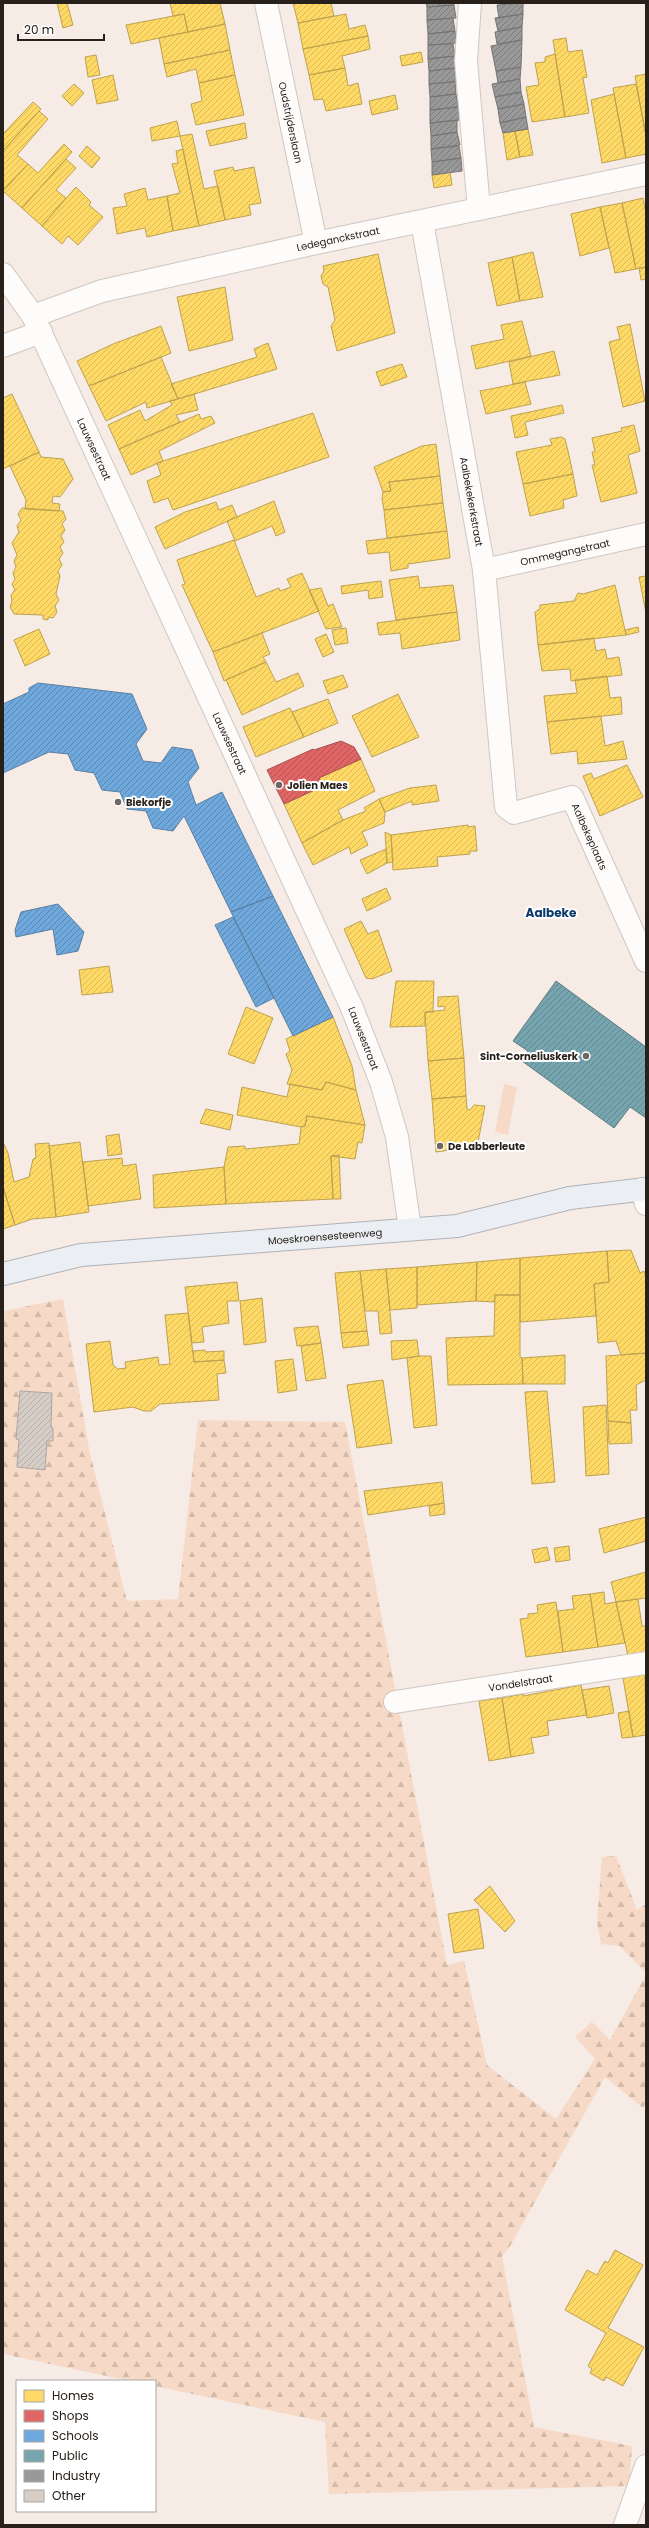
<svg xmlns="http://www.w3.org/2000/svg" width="649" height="2528" font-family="Poppins,sans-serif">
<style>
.forest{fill:url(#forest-firs)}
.garden{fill:#f6dac7}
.homes{fill:url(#homes-hatch);stroke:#bea24f}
.shops{fill:url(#shops-hatch);stroke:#a9514f}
.schools{fill:url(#schools-hatch);stroke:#5a7fa2}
.public{fill:url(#public-hatch);stroke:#5f7d82}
.industry{fill:url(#industry-hatch);stroke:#777573}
.building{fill:url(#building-hatch);stroke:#afa6a1}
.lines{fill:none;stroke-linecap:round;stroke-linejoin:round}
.minor-casing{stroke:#cfc7c1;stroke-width:24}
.major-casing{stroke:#b0b2b7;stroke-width:24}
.minor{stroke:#fefcfb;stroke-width:22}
.major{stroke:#ebeef2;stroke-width:22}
.poi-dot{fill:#706761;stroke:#fff;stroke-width:1.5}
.labels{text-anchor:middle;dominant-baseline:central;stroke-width:4;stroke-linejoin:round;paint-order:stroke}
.street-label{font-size:10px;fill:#28201a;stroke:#fff}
.poi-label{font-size:10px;font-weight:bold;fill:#28201a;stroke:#fff;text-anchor:start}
.quarter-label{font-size:12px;font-weight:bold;fill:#09396b;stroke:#fff}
</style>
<defs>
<pattern id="forest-firs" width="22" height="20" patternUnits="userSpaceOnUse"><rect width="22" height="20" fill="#f6dac7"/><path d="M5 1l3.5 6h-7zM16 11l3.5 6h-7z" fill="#d3bbaa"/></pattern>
<pattern id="homes-hatch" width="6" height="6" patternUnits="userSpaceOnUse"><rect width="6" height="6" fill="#ffd966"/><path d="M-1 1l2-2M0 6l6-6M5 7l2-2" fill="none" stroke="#dbba58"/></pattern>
<pattern id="shops-hatch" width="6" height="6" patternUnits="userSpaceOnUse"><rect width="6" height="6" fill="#e06666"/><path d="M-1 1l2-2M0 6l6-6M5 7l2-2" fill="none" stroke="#b65453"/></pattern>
<pattern id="schools-hatch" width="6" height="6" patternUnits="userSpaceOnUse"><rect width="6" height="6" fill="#6fa8dc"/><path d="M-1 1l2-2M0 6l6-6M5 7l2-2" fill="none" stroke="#5b88b2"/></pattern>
<pattern id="public-hatch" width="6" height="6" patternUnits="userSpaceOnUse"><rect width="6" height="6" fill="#76a5af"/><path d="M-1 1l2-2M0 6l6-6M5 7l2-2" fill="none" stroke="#61868e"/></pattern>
<pattern id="industry-hatch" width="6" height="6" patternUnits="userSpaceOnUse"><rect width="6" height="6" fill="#999"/><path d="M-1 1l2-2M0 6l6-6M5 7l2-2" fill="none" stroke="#7d7c7c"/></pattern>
<pattern id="building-hatch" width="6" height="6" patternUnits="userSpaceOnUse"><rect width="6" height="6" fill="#d6cdc7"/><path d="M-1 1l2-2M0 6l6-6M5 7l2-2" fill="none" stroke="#b8b0aa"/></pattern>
</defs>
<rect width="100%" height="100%" fill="#f6ebe5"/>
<!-- forest -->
<path class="forest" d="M63,1299L89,1449L127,1601L178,1599L198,1420L345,1422L447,1965L464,1961L487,2065L556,2119L595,2059L575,2037L592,2022L610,2040L646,1975V2102L643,2108L605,2077L509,2248L502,2256L534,2427L632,2446L629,2486L329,2494L325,2422L155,2386V2381H130L3,2354V1311Z
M616,1856L637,1910L646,1904V1973L620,1946L601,1944L597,1922L602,1857Z"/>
<!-- garden -->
<path class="garden" d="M504,1084L517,1087L508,1135L495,1132Z"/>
<!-- homes -->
<path class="homes" d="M57,3H67L73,25L63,28Z
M170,3H220L225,24L188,32L184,14L173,16Z
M293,3H331L334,16L298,23Z
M184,14L188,32L131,44L126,25Z
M346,14L349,29L365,25L368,36L303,49L298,23Z
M225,24L230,50L164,64L159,38Z
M368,36L370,49L342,56L345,68L309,75L303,49Z
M566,38L568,52L582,50L587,77L583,78L589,113L565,117L553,40Z
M230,50L235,75L199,83L196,69L167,77L164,64Z
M421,52L423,62L402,66L400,56Z
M555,54L565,117L532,122L526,87L539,85L535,63L545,62V57Z
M96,55L100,75L88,77L85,57Z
M345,68L348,86L358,83L362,104L326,111L323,99L314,100L309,75Z
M646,74V136L635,76Z
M113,75L118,100L97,104L92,80Z
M235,75L244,115L196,125L191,104L202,101L199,83Z
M74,84L84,93L72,106L62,96Z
M636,84L646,136V154L626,158L613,88Z
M614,94L626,158L602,163L591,100Z
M395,95L398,109L372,115L369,101Z
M33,102L41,109L3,151V134Z
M39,111L48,119L17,155L28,164L3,191V151Z
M177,121L180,136L152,141L150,128Z
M245,123L247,138L210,146L206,131Z
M528,129L533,155L520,157L515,131Z
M515,131L520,157L507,160L503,133Z
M192,134L204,189L218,186L225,220L199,226L180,136Z
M64,144L72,152L22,208L3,191L28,164L38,173Z
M87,146L100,158L92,168L79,156Z
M183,149L199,226L173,231L167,196L180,193L172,164L178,163L176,151Z
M66,159L76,168L56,190L66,198L42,226L22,208Z
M233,167L234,171L254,167L261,203L249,205L251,215L225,220L214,171Z
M450,172L452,185L434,188L432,175Z
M76,187L91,202L89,205L103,217L78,245L68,236L62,244L42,226Z
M145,188L148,200L167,196L173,231L147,237L145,228L117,234L113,208L127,206L124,194Z
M643,198L646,213V267L636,269L622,203Z
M622,203L636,269L615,273L600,207Z
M600,207L609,248L580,256L571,214Z
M533,252L543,297L520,301L512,257Z
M378,254L395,333L337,351L331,326L335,320L328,287L323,284L321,276L324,271L323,266Z
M512,257L520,301L497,306L488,263Z
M646,267V279L641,280L639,268Z
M225,287L233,340L189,351L177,297Z
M522,321L531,356L476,369L471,346L504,339L501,325Z
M630,324L645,401L623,407L609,342L620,339L617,327Z
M161,326L171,353L89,386L77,361L113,344Z
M268,343L277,369L178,399L171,384L257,357L254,349Z
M554,351L560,375L513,384L509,362Z
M161,357L178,399L147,408L146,402L106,421L89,386Z
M402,364L407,377L381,386L376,372Z
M525,382L531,404L486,414L480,391Z
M12,394L39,452L3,469V398Z
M194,394L198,410L176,415L180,422L119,449L108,425L140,410L145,421L172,405L170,401Z
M562,405L564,413L525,422L528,435L515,438L511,416Z
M313,413L329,457L173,510L168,498L154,503L147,481L161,475L157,463Z
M199,414L201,419L211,416L215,423L159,451L163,461L131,475L119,449Z
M634,425L640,451L628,455L637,493L601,502L592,465H595L592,452H595L592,438L622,431L621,428Z
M561,437L565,439L568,451L573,474L523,484L516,452L552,445L550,439Z
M436,444L440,476L389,482L391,491L383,492L374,467L422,446Z
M39,452L41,457L63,459L73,479L60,497L53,496L52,503L60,504L59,511L25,509L26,500L10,466Z
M573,474L577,496L563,500L564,508L530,516L523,484Z
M440,476L443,503L384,510L382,499L383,492L391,491L389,482Z
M274,501L285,532L276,536L272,526L235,541L227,521Z
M216,502L219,510L232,505L237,517L165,549L155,527L185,512Z
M443,503L447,531L387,538L384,510Z
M22,508L63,511L66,519L62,524L65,530L61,536L64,542L60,547L63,553L59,559L62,565L58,571L60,576L56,594L59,600L55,606L57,612L53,618L48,617V620L43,619V615L14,614L10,607L12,601L11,595L15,590L12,584L15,579L13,573L16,567L14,561L17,555L12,543L19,532L17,526L21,520L18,514Z
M447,531L450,558L408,564V568L391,571L389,552L368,554L366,541Z
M234,540L256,597L279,588L280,591L291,587L287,579L302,573L319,611L213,652L182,585L185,584L177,560Z
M418,576L420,588L453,585L457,612L396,620L389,580Z
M646,576V613L639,577Z
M381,581L383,597L369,599L368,590L342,594L341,586Z
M615,585L626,635L538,645L535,612L540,609V605L574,601L578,593L583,594Z
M321,588L328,606L333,604L342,627L326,629L309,590Z
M457,612L460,640L402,649L400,633L379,635L377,623Z
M638,627L639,632L626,635L625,630Z
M346,628L348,643L335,645L332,630Z
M39,629L50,654L25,666L14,640Z
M262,633L270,654L263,657L266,662L224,681L213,652Z
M326,634L334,652L323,657L315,639Z
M594,638L596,651L605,649L607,659L619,657L622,675L571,681L570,669L542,671L538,645Z
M266,662L276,682L298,673L304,686L242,715L226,680Z
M343,675L348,687L328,694L323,681Z
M607,676L610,698L621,697L622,714L547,722L544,696L577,693L575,680Z
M398,694L419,737L372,757L352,716Z
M328,699L338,723L304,737L292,712Z
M290,708L304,737L256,757L243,727Z
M601,716L605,746L623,741L627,759L578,764L577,751L551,754L547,722Z
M361,759L375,791L338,810L343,820L302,843L284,804L323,786L319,778Z
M627,765L643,797L600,816L583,776L591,773L594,779Z
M436,785L439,801L412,805V801L385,812L379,799L410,788Z
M379,799L385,812L384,823L362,832L368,845L351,854L349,847L313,865L302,843L343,820L366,811L364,808Z
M468,825V827L475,826L477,851H470V854L437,857L438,866L393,870L391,835Z
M385,832L391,835L393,862L387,863Z
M386,849L387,863L367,874L360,860Z
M386,888L391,899L367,911L362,899Z
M361,921L368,934L378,930L392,971L372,979L366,978L344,929Z
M109,966L113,992L82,995L79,970Z
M396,981H434L433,1012H425V1026L390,1027Z
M458,996L464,1058L428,1061L425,1012L445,1010L444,1006L438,1007V997Z
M246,1007L273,1018L254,1064L228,1054Z
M333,1017L352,1066L356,1090L326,1082L322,1090L287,1084L292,1070L286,1054L290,1051L286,1039Z
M464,1058L466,1096L432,1099L428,1061Z
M326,1082L356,1090L365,1125L307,1116L305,1126L301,1127L237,1115L242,1087L287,1097L290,1084L322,1090Z
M466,1096L467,1109L470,1110L474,1105L485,1106L478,1142L457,1149L436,1152L432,1099Z
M206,1109L233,1115L230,1130L200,1123Z
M307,1116L365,1125L362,1143L358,1142L355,1159L331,1156L333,1199L226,1204L224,1167L228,1147L245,1146V1149L299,1144L301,1127L305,1126Z
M119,1134L122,1154L108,1156L106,1136Z
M3,1142L8,1153L14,1182L29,1177L33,1159L36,1158L35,1144L49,1143L56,1217L32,1219L15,1225L3,1187Z
M80,1142L89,1212L56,1217L49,1146Z
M339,1155L341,1199H333L331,1156Z
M122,1158L123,1166L136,1164L141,1199L88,1206L83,1162Z
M224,1167L226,1204L154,1208L153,1175Z
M3,1187L15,1225L3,1229Z
M631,1250L640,1273L644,1271L646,1277V1353L621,1355L616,1341L598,1343L594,1284L609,1282L607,1251Z
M607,1251L609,1282L594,1284L596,1316L520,1322V1258Z
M520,1258V1295H495L494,1302L476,1301L477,1262Z
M477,1262L476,1301L417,1305V1267Z
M417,1267V1308L390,1310L386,1269Z
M386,1269L392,1333L380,1334L378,1311H365L360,1271Z
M360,1271L367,1331L341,1333L335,1273Z
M237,1282L239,1301H227L229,1323L202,1327L204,1342L192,1343L185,1287Z
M495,1295H520V1357L522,1358L523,1384L448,1385L446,1338L494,1336Z
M262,1298L266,1342L244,1345L240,1301Z
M188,1313L194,1362L224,1360L226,1373L217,1374L219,1400L160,1404L151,1411H144L133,1407L94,1412L86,1344L110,1341L113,1365L118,1369L126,1368L125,1362L158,1357L159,1365L170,1364L165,1315Z
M318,1326L321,1343L297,1346L294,1328Z
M367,1331L369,1345L343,1348L341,1333Z
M417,1340L419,1356L392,1360L391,1341Z
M321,1343L326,1378L306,1381L301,1346Z
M205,1350V1352L224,1351V1360L194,1362L193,1351Z
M646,1353V1380L636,1385L637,1410H630L631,1423L608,1421L606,1356Z
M565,1355V1384H523L522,1358Z
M419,1356H431L437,1425L414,1428L407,1358Z
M293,1359L297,1390L278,1393L275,1361Z
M383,1380L392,1443L357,1448L347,1385Z
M547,1391L555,1482L532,1484L525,1392Z
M606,1405L609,1474L586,1476L583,1407Z
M608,1421L631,1423L632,1443L609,1444Z
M442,1482L444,1503L368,1515L364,1491Z
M444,1503L445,1514L430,1516L429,1506Z
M646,1517V1541L604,1553L599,1529Z
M569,1546L570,1560L556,1562L554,1548Z
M547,1547L550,1560L535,1563L532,1550Z
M646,1572V1598L616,1602L611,1582Z
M604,1592L605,1604L616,1602L625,1643L598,1647L590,1594Z
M590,1594L598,1647L563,1652L558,1611L574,1609L572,1596Z
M638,1599L642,1626H646V1652L628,1656L616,1602Z
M556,1602L563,1652L526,1657L520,1619L528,1618V1614L538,1613L537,1605Z
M645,1674L646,1735L633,1737L623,1678Z
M581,1685L587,1715L547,1721L549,1735L531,1738L534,1753L511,1757L502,1698L523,1694V1696Z
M609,1686L614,1713L587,1718L582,1690Z
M502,1698L511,1757L489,1761L479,1701Z
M629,1711L633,1737L622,1738L618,1713Z
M490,1886L515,1921L505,1932L474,1900Z
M478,1909L484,1948L454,1953L448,1914Z
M615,2250L643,2265L608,2328L644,2347L623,2386L606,2377L604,2381L590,2373L592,2369L588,2366L606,2333L565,2310L587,2270L597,2275L605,2261L608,2263Z"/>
<!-- shops -->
<path class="shops" d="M341,741L354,747L361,759L319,778L323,786L284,804L267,770L313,749L314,750Z"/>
<!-- schools -->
<path class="schools" d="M38,683L132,694L147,729L136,744L143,761L161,763L172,747L192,750L199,768L188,782L196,805L222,792L273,896L231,912L184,816L173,831L153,828L146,811L127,809L120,792L102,790L94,773L75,770L68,754L49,752L3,773V704L29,692V688Z
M273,896L333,1017L293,1036L231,912Z
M58,904L84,932L78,951L57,955L53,929L16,937L15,930L21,912Z
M233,917L274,998L256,1007L215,925Z"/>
<!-- public -->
<path class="public" d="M556,981L646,1047V1118L630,1107L614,1128L522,1061L528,1051L513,1041Z"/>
<!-- industry -->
<path class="industry" d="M426,3H454V5L427,7Z
M523,3V14L499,18L497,5Z
M454,5L456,18L427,20V7Z
M523,14L522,27L498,31L495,18Z
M453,18L455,31L428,34L427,20Z
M522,27V40L497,44L495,32Z
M455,31L456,43L428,45V34Z
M522,40L521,67L496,71L491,46Z
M453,44L455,56L428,59V45Z
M455,56L456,68L429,71L428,59Z
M521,67L520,79L498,83L496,71Z
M456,68L458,81L429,84V71Z
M520,79L521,92L495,97L492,84Z
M455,82L456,94L430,97L429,84Z
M521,92L524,104L498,109L495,97Z
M456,94L458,107L430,110V97Z
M524,104L526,117L500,123L498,109Z
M458,107L460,120L430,123V110Z
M526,117L528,129L503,133L500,123Z
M457,120V132L431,136L430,123Z
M457,132L460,145L431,149V136Z
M459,146L461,158L432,162L431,149Z
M461,158L462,171L432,175V162Z"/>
<!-- building -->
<path class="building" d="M20,1391L52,1393L51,1427L53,1428V1441H47L45,1470L17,1467L19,1440L16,1439Z"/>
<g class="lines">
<defs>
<g id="minor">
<path id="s1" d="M266,3L316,243"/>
<path d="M470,3L466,61L479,209"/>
<path id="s2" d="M422,222L484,570L506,807L514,813L572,797L646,961"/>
<path id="s3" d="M3,274L33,316L352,1008L381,1082L397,1137L410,1229"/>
<path id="s4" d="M33,316L102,291L316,243L646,174"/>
<path d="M3,346L41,332"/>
<path id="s5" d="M484,570L646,534"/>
<path d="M642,1189L646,1204"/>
<path id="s6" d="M395,1702L646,1663"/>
<path d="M625,2525L646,2466"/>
</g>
<g id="major">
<path id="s7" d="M3,1274L81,1255L457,1226L570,1198L646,1189"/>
</g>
</defs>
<!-- minor casing -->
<use href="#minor" class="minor-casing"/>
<!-- major casing -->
<use href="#major" class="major-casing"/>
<!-- minor -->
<use href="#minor" class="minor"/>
<!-- major -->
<use href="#major" class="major"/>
</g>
<!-- markers -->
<g class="poi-dot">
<circle cx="279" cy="785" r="4"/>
<circle cx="118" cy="802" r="4"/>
<circle cx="586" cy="1056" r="4"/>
<circle cx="440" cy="1146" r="4"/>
</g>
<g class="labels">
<!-- street labels -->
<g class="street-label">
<text stroke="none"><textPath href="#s1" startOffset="122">Oudstrijderslaan</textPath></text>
<text stroke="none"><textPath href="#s4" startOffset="315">Ledeganckstraat</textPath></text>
<text stroke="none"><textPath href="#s3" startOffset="198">Lauwsestraat</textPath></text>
<text stroke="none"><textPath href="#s2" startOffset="284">Aalbekekerkstraat</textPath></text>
<text stroke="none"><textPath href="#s5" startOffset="83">Ommegangstraat</textPath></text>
<text stroke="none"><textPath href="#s3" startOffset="522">Lauwsestraat</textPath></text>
<text stroke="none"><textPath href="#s2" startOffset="705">Aalbekeplaats</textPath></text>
<text stroke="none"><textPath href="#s3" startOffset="846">Lauwsestraat</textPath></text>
<text stroke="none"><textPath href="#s7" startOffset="325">Moeskroensesteenweg</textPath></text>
<text stroke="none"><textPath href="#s6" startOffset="127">Vondelstraat</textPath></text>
</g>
<!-- poi labels -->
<g class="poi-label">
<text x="287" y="785">Jolien Maes</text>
<text x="126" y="802">Biekorfje</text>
<text x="578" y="1056" text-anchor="end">Sint-Corneliuskerk</text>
<text x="448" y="1146">De Labberleute</text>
</g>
<!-- quarter labels -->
<g class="quarter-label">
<text x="551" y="912">Aalbeke</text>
</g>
</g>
<!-- border -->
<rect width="649" height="2528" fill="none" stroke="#28201a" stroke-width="8"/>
<!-- legend -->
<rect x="16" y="2380" width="140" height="132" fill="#ffffff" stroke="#a9a6a3"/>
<rect x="24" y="2390" width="20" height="12" fill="#ffd966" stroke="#a9a6a3"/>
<text x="52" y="2400" font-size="12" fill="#28201a">Homes</text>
<rect x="24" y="2410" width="20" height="12" fill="#e06666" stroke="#a9a6a3"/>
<text x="52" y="2420" font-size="12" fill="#28201a">Shops</text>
<rect x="24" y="2430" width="20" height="12" fill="#6fa8dc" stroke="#a9a6a3"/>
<text x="52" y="2440" font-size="12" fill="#28201a">Schools</text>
<rect x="24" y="2450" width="20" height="12" fill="#76a5af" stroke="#a9a6a3"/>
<text x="52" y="2460" font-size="12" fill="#28201a">Public</text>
<rect x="24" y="2470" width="20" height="12" fill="#999999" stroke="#a9a6a3"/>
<text x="52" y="2480" font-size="12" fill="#28201a">Industry</text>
<rect x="24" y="2490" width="20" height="12" fill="#d6cdc7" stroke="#a9a6a3"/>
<text x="52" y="2500" font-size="12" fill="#28201a">Other</text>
<!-- scale -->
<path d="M18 34v6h86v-6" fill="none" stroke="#28201a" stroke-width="2"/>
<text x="24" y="34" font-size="12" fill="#28201a" stroke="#ffffff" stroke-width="3" paint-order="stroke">20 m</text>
</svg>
